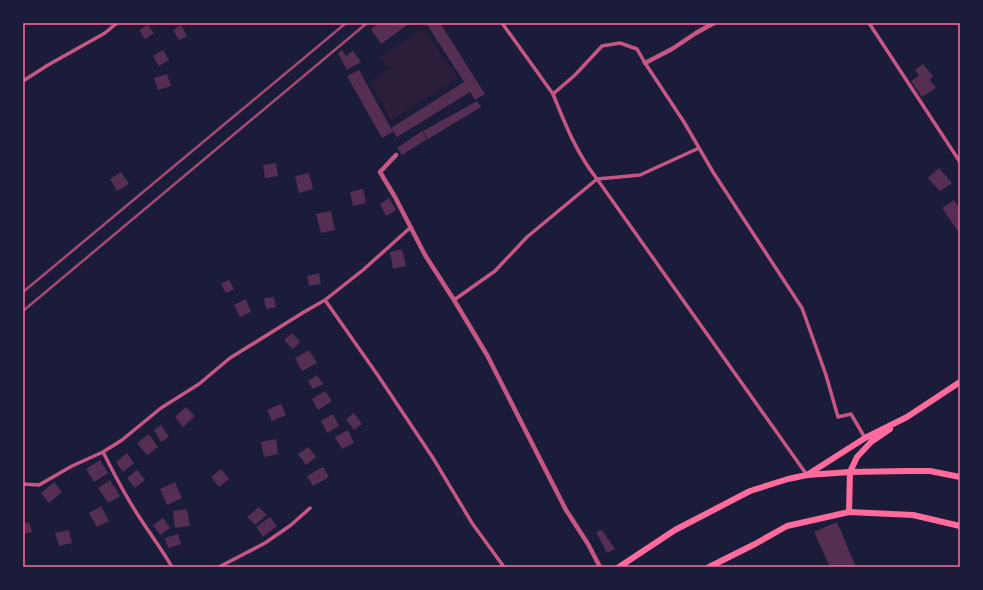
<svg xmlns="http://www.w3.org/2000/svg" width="983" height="590" font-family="Signika,sans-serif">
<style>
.green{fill:#2a1e3b}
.building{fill:#542f53}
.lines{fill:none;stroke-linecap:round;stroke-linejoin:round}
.minor{stroke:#c65784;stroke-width:3.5}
.tertiary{stroke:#c65784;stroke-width:4.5}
.primary{stroke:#ff6b9d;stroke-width:6}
.trunk{stroke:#ff6b9d;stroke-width:6}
.rail{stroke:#a44b75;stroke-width:2.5}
.neatline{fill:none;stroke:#ff6b9d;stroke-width:1.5}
</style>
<rect width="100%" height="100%" fill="#1b1b3a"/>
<!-- green -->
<path class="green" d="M423,29L459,78L410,108L391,121L370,82L388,68L379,58Z"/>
<!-- building -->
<path class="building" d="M379,23H410L381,44L371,29Z
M426,23H440L485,94L475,100L470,92L397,137L391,128L464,82Z
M148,25L154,33L145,39L139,30Z
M181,25L187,36L179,40L173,30Z
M163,50L169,60L159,66L153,56Z
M342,50L346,56L353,51L361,62L347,70L338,53Z
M923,64L933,76L930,80L936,88L922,97L911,81L919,76L915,70Z
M359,70L393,132L382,138L347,76Z
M167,74L171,86L158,90L154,78Z
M477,101L481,107L428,139L423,131Z
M422,131L427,139L402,155L397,148Z
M276,163L278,176L265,178L263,165Z
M939,168L952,183L940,191L928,178Z
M121,172L129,184L117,191L110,179Z
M309,173L313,189L299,193L295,176Z
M363,189L366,203L353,206L350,192Z
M389,198L396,210L386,216L380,204Z
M954,200L960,209V234L942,208Z
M331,211L335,230L321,233L316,214Z
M402,249L406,266L393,269L390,252Z
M319,273L321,284L309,286L307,276Z
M229,280L234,289L226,293L221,284Z
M274,297L276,307L266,309L264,298Z
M246,299L251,312L240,317L234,305Z
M292,333L300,342L293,349L284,340Z
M309,350L317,363L302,371L295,358Z
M317,375L323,384L313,389L308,381Z
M325,391L332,401L318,410L312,399Z
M281,404L286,415L272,421L267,410Z
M186,407L195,416L183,427L175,417Z
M354,413L362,424L354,430L346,419Z
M333,414L339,426L327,433L321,421Z
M161,425L169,437L161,442L154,430Z
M348,430L354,443L342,449L335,437Z
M149,434L158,447L147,455L137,443Z
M276,439L278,454L264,457L261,442Z
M308,447L316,457L306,465L298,454Z
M127,453L134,463L123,472L116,462Z
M100,460L108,473L94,482L86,469Z
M323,467L329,477L313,486L307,476Z
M221,469L229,479L219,487L211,477Z
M137,470L145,480L135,488L127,478Z
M110,480L120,496L108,503L98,488Z
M54,482L62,492L49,503L41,493Z
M175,482L182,498L167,505L160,489Z
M101,506L109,521L97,527L89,513Z
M259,507L267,515L255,525L247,517Z
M187,509L190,526L175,528L173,511Z
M270,517L277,526L263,537L256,527Z
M163,518L170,528L160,535L153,525Z
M29,522L32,532L23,534V524Z
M837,522L856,567H830L814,532Z
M69,530L72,543L59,546L55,533Z
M602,530L615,549L607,553L596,532Z
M178,534L181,544L168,548L165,538Z"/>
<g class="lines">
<!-- minor -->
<path class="minor" d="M502,23L553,94L575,75L602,46L620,43L637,49L645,63L684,122L713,172L741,215L802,308L826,375L838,417L851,414L865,438
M869,23L960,162
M23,81L48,65L105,33L117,23
M553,94C565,124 577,154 597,179L807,475
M325,300L379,377L433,458L472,523L504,567
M454,300L495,271L527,237L597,179L640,175L699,148
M103,452C113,472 124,493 136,512C148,531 161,548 172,567
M23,484L39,485L72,466L103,452L122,440L161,408L199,384L230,358L304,312L325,300L363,270L411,227
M219,567L265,543L291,525L310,508
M960,567V565"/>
<!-- tertiary -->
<path class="tertiary" d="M645,63L672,49L696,33L714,23
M396,155L380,172L395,197L425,255L454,300L487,355L566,510L588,544L600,567"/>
<!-- primary -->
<path class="primary" d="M807,475L865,438L907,417L960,382
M849,512L850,472L857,457L871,442L890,429"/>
<!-- trunk -->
<path class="trunk" d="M619,567L675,530L750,491L788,479L807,475L850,472L906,471H930L960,477
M709,567L755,544L787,526L849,512L913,515L960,526"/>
<!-- rail -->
<path class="rail" d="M23,292L346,23
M23,311L367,23"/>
</g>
<!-- border -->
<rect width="983" height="590" fill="none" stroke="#1b1b3a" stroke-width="48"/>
<rect x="24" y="24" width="935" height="542" class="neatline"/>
</svg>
